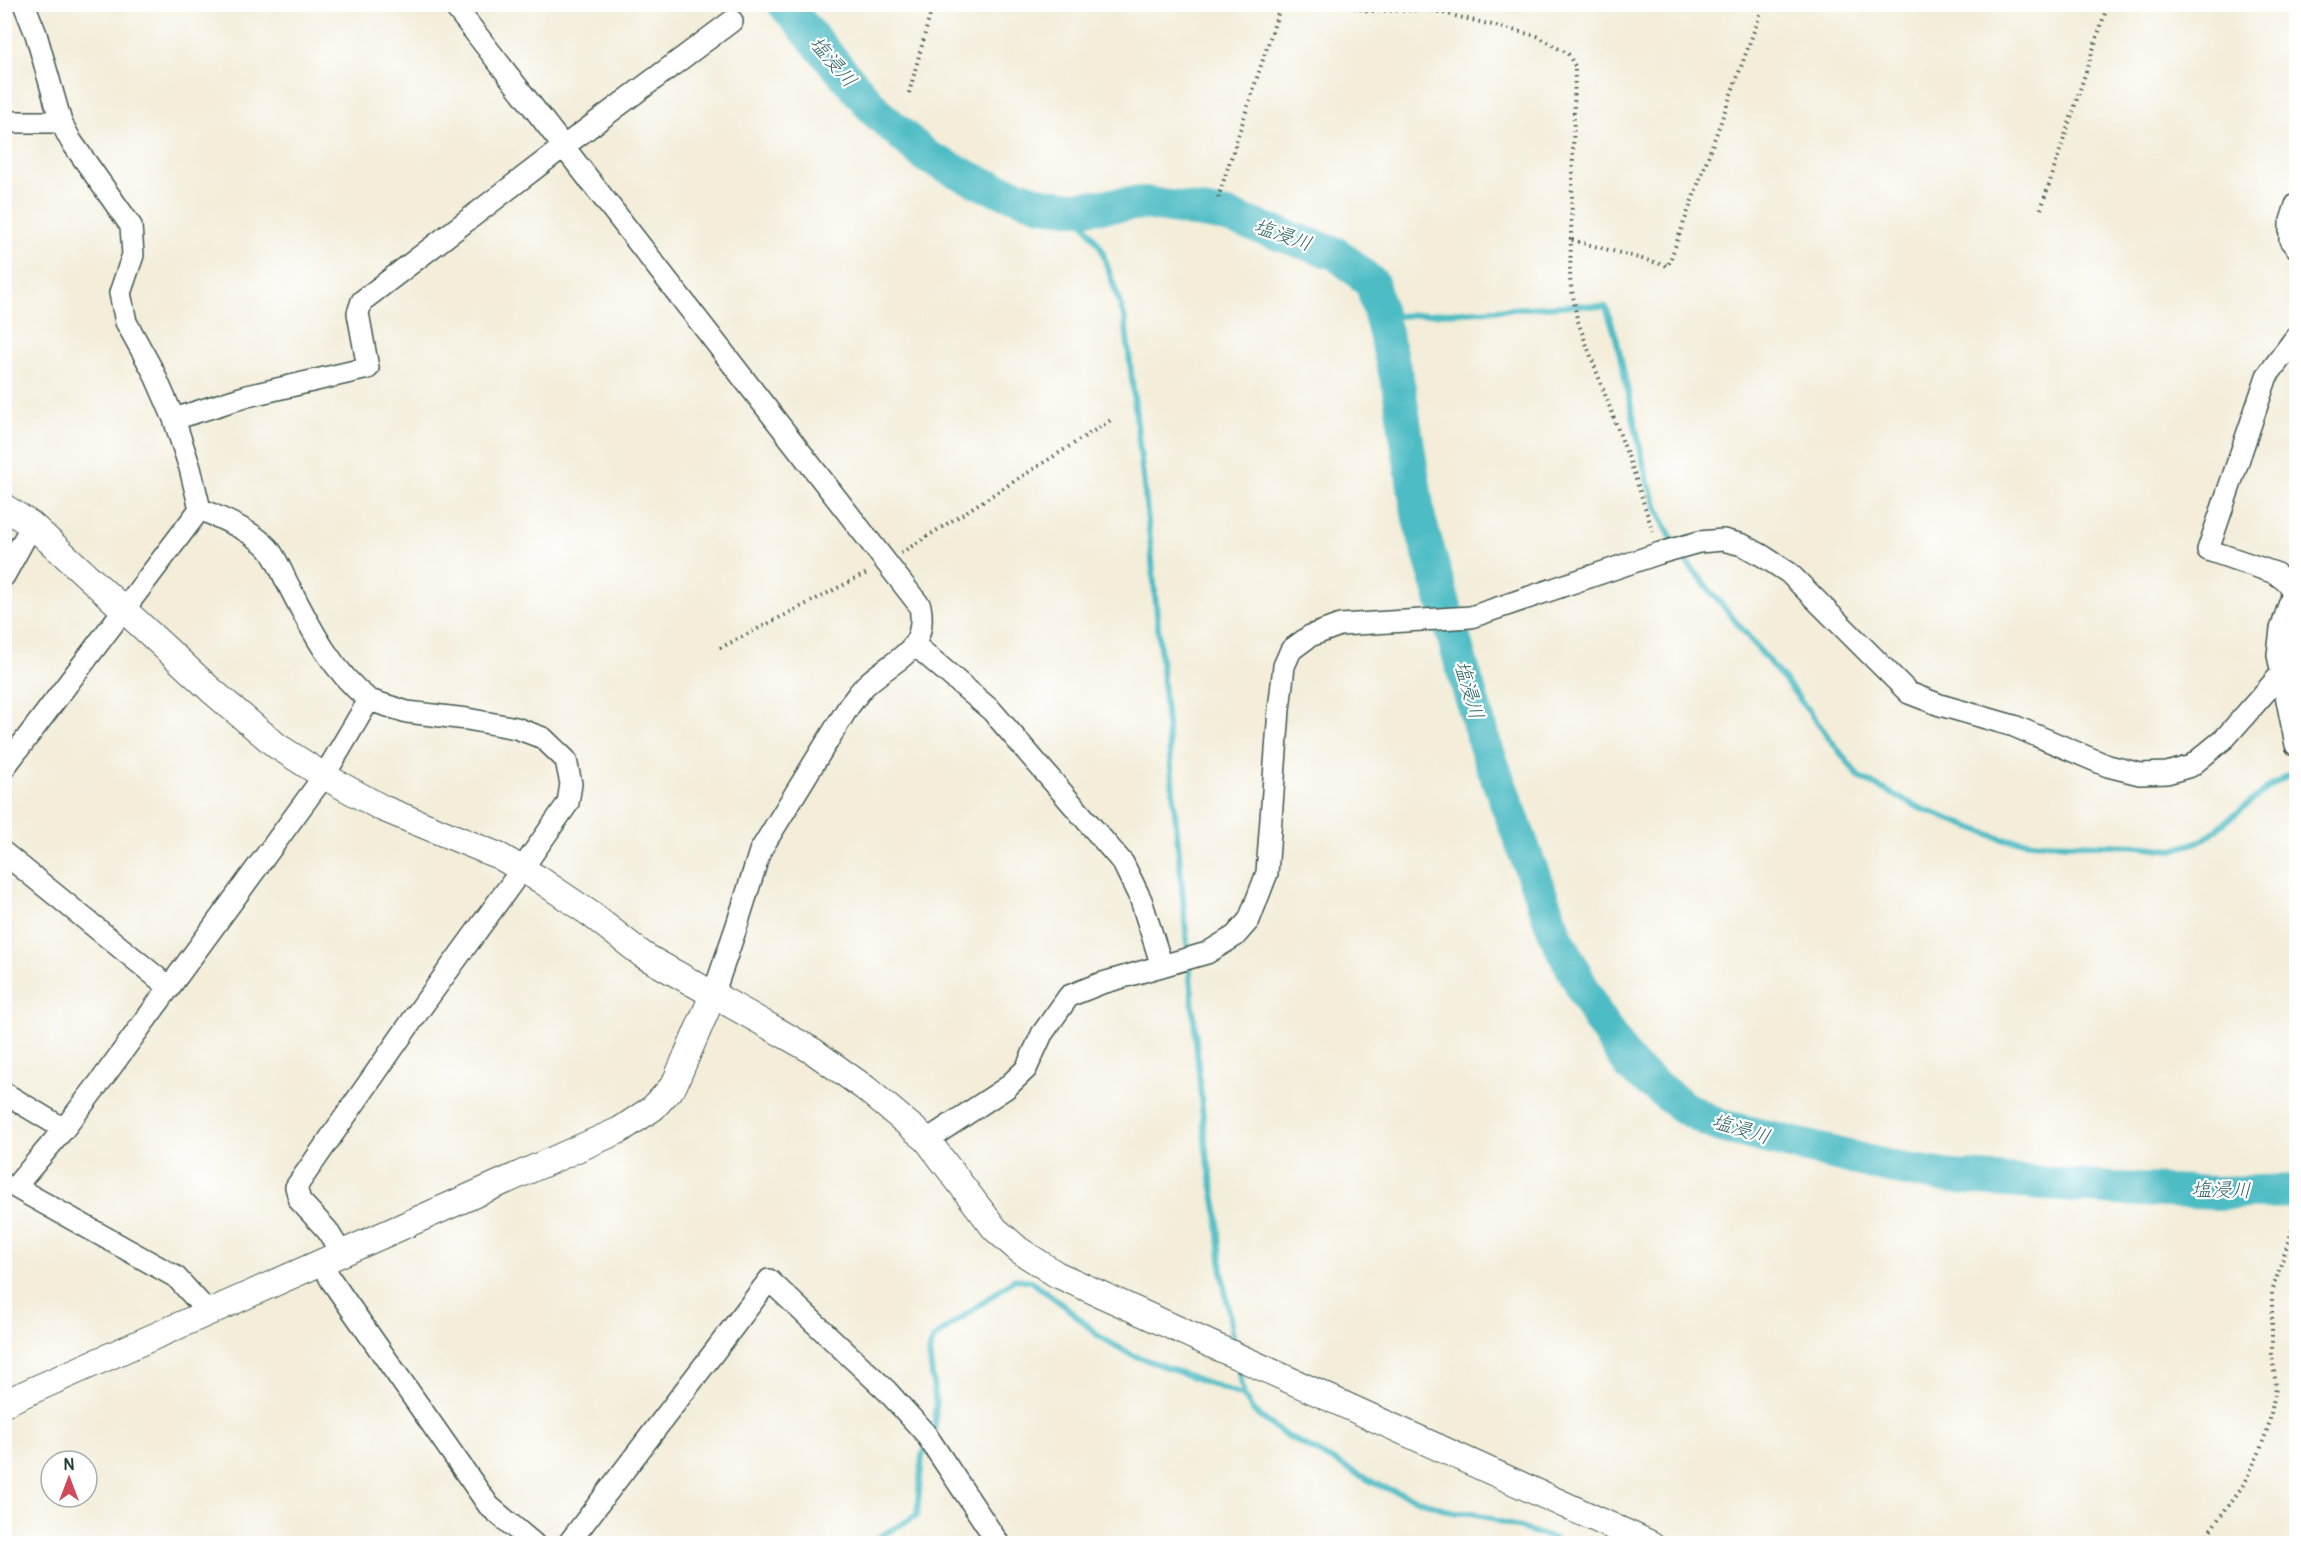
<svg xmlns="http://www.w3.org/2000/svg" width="2301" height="1548" font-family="Pangolin,'Klee One',sans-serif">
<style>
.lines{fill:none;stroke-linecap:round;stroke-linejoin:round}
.stream{stroke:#4dbcc4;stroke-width:6}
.river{stroke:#4dbcc4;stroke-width:34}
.minor-casing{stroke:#3f574d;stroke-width:24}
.tertiary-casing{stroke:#3f574d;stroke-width:28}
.path{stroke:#3f574d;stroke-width:4;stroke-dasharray:1.5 4.5;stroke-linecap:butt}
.minor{stroke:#fff;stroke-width:21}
.tertiary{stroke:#fff;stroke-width:26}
.labels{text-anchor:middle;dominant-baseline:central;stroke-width:4.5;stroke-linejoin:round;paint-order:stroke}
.water-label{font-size:20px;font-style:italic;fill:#2d635f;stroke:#fff}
</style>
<rect width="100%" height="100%" fill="#fff"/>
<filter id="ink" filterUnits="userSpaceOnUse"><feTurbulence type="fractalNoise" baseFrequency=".0167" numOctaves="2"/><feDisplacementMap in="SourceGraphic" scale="12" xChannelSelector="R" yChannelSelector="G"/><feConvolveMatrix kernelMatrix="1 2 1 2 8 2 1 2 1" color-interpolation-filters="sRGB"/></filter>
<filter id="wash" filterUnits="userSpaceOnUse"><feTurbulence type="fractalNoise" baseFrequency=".008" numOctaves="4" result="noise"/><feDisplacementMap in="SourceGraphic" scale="24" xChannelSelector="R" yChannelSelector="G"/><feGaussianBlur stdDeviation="1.35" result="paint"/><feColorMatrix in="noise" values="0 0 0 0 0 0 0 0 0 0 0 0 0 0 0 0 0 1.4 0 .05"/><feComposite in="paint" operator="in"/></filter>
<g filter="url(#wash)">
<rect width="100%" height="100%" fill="#f3edd9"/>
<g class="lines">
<!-- stream -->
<path class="stream" d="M1074,208L1101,248L1125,319L1150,539L1206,1150L1217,1210L1222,1272L1235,1347
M1382,317L1576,305L1606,307L1616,337L1647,480L1664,524L1680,554L1794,692L1859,777L1920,808L2002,839L2042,843L2138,846L2173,850L2203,840L2272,785L2296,771
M1238,1363L1244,1396L1252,1410L1282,1433L1380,1486L1456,1513H1473L1555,1539L1560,1544
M934,1434L936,1405L929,1352L934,1338L1015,1279L1031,1281L1065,1306L1099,1336L1130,1354L1244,1396
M867,1544L917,1515L922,1456L927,1446"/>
<!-- river -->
<path class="river" d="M784,4L878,114L927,157L985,185L1042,204L1074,208L1145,203L1227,216L1337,254L1372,283L1399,388L1419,519L1485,745L1556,936L1598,1018L1631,1067L1683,1107L1717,1125L1894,1168L1952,1177L2117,1189L2217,1193L2296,1191"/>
</g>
</g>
<g filter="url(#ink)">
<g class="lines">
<defs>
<path id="minor" d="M453,4L920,606C928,652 895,658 867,684C860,690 855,699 849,706L760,851L736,928L713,995
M4,122H61
M2296,205L2290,224V240L2296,247
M2296,337L2267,376L2208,550L2275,573L2291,585L2292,596L2281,629L2278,655L2296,745
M174,419L247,396L368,368L358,313L362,301L563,147L732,21
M200,509C222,519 251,530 268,548C277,558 283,576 290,588C311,629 332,671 369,700L324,776L103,1078L64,1129L15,1187L176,1277L208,1312
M4,576L32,525
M915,645L992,711L1123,863L1141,900L1162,966
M4,768L200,509L190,468L174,419L153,371L126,322L120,293L133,255L131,226L71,141L61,122L36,34L24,4
M4,853L170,988
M4,1093L64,1129
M927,1140L1006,1088L1026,1069L1042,1034L1069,996L1099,984L1207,953L1235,936L1249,920L1267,873L1279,710L1284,666L1291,650L1310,636L1340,625L1471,617L1660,553L1699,542L1723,540L1743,545L1763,556L1789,573L1909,693L1940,705L2014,726L2108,766L2140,774L2167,773L2191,766L2225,738L2282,673L2296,666
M341,1253L327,1230L300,1201L296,1187L423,1005L522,869L568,803L571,784L566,760L543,738L516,728L467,719L407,712L369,700
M322,1263L331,1280L489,1506L534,1544
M568,1544L769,1280L887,1391L925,1433L999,1544"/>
<path id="tertiary" d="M4,507L32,525L212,691L277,746L324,776L382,808L499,856L539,879L592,915L643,955L813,1051L865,1088L927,1140L995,1229L1019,1250L1056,1274L1651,1544
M4,1403L620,1130L653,1108L674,1085L713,995"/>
</defs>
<!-- minor casing -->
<use href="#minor" class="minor-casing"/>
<!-- tertiary casing -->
<use href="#tertiary" class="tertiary-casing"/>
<!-- path -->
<path class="path" d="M1343,4L1366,11L1431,10L1537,36L1568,54L1575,66L1570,279L1577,319L1632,467L1654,535
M909,93L933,4
M1218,198L1281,4
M2041,209L2108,4
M1572,240L1668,266L1764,4
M901,553L1111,420
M720,648L869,572
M2200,1544L2242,1487L2259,1453L2269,1424L2276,1387L2272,1354V1292L2296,1218"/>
<!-- minor -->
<use href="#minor" class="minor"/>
<!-- tertiary -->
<use href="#tertiary" class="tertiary"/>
</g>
</g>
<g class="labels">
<!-- water labels -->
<g class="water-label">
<text transform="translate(833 62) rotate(49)">塩浸川</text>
<text transform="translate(1283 235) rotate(19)">塩浸川</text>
<text transform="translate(1469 690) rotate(74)">塩浸川</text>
<text transform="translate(1741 1129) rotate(17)">塩浸川</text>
<text transform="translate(2221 1190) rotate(1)">塩浸川</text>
</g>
</g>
<!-- margin -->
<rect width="2301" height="1548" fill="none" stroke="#fff" stroke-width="24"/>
<!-- north arrow -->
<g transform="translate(69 1479)"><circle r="28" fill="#ffffff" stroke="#a5b1ae" stroke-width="1.5"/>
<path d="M0-4.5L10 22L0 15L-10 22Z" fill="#d1495b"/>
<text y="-9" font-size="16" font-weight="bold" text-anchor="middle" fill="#1f3d34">N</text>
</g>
</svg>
